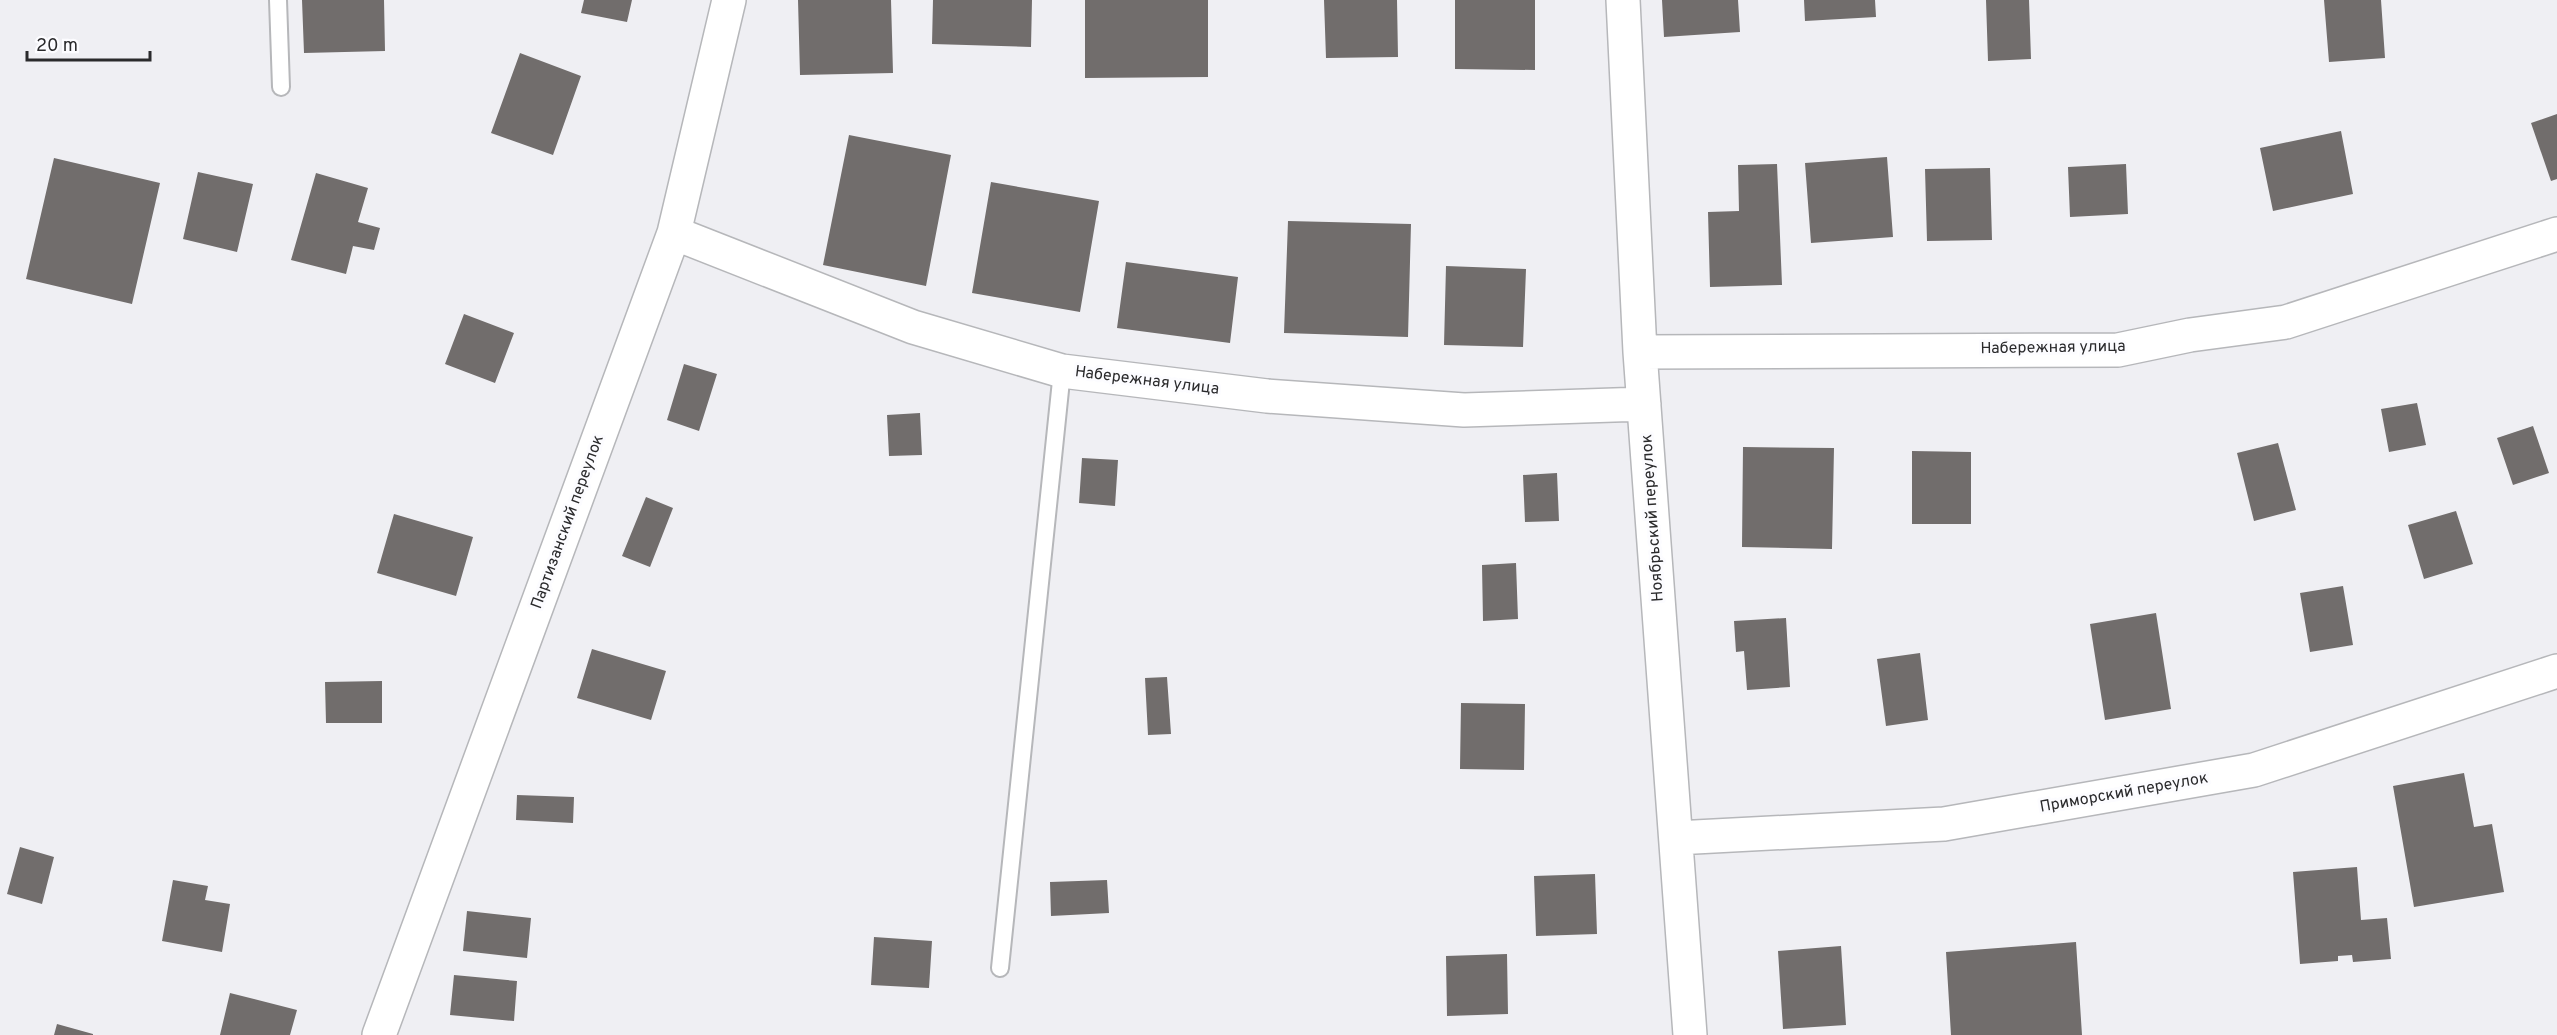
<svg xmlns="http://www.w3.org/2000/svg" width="2557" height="1035" font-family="Overpass,sans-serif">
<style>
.building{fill:#716d6c}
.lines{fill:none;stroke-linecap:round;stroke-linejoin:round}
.service-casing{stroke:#b6b7ba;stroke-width:20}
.minor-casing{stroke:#b6b7ba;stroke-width:36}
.service{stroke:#fff;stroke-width:16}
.minor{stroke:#fff;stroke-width:33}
.labels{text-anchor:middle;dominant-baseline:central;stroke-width:6;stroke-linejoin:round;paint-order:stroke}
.street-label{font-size:16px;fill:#2a2a2c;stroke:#fcfcff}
</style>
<rect width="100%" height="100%" fill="#efeff3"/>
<!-- building -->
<path class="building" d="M302,0H384L385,51L304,53Z
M584,0H632L627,22L581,13Z
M798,0H891L893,73L800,75Z
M933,0H1032L1031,47L932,44Z
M1085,0H1208V77L1085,78Z
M1324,0H1397L1398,57L1326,58Z
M1455,0H1535V70L1455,69Z
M1662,0H1738L1740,32L1664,37Z
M1804,0H1875L1876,17L1805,21Z
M1986,0H2029L2031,59L1988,61Z
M2324,0H2381L2385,58L2329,62Z
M520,53L581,76L553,155L491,133Z
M2557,114V179L2551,181L2531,123Z
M2341,131L2353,194L2273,211L2260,148Z
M849,135L951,155L926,286L823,265Z
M1887,157L1893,237L1811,243L1805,163Z
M54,158L160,183L132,304L26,279Z
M1777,164L1782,285L1710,287L1708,212L1739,211L1738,165Z
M2126,164L2128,214L2070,217L2068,167Z
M1990,168L1992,240L1927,241L1925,169Z
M198,172L253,184L237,252L183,239Z
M316,173L368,188L358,222L380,228L374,250L353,246L346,274L291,260Z
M991,182L1099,201L1080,312L972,293Z
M1288,221L1411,224L1408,337L1284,333Z
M1126,262L1238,277L1230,343L1117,328Z
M1446,266L1526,269L1523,347L1444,345Z
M464,314L514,333L495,383L445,364Z
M684,364L717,374L699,431L667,420Z
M2417,403L2426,445L2389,452L2381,409Z
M920,413L922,455L889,456L887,415Z
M2533,426L2549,473L2513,485L2497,438Z
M2278,443L2296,510L2254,521L2237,453Z
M1743,447L1834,448L1832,549L1742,547Z
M1912,451L1971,452V524H1912Z
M1082,458L1118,460L1115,506L1079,503Z
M1557,473L1559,521L1525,522L1523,475Z
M646,497L673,508L650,567L622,556Z
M2456,511L2473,564L2424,579L2408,525Z
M394,514L473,537L456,596L377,573Z
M1516,563L1518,619L1483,621L1482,565Z
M2343,586L2353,645L2310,652L2300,593Z
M2156,613L2171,709L2105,720L2090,624Z
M1786,618L1790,687L1747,690L1744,651L1736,652L1734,621Z
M592,649L666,671L651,720L577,698Z
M1920,653L1928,720L1886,726L1877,659Z
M1167,677L1171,734L1148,735L1145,678Z
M382,681V723H326L325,682Z
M1461,703L1525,704L1524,770L1460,769Z
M2464,773L2474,827L2492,824L2504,892L2414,907L2393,786Z
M517,795L574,797L573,823L516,820Z
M20,847L54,857L42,904L7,894Z
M2357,867L2361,920L2387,918L2391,959L2353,962L2352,955L2338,956V961L2300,964L2293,872Z
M1595,874L1597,934L1536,936L1534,876Z
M173,880L208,886L205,900L230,904L222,952L162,941Z
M1107,880L1109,913L1051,916L1050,882Z
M467,911L531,918L527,958L463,951Z
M874,937L932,941L929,988L871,985Z
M2076,942L2082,1035H1951L1946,952Z
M1841,946L1846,1025L1783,1029L1778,951Z
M1507,954L1508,1014L1447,1016L1446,956Z
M454,975L517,981L514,1021L450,1015Z
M230,993L297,1010L290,1035H220Z
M57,1024L93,1034V1035H54Z"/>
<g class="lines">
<defs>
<path id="service" d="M278,0L281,87
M1000,968L1062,371"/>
<path id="minor" d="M1623,0L1640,352L1690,1035
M674,233L913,327L1062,371L1267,396L1464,410L1644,404
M1640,352L2118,350L2190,335L2286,322L2557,234
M1676,838L1944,824L2254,770L2557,671
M379,1035L674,233L729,0"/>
</defs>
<!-- service casing -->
<use href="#service" class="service-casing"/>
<!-- minor casing -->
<use href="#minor" class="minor-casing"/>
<!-- service -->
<use href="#service" class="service"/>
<!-- minor -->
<use href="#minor" class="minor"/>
</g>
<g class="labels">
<!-- street labels -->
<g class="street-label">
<text transform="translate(2053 348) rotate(-1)">Набережная улица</text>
<text transform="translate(1147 381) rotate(7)">Набережная улица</text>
<text transform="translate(1653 518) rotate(-94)">Ноябрьский переулок</text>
<text transform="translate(568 522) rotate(-70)">Партизанский переулок</text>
<text transform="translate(2124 793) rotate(-10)">Приморский переулок</text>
</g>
</g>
<!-- scale -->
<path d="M27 51v9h123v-9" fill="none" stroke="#2a2a2c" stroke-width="3"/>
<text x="36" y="51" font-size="18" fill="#2a2a2c" stroke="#fcfcff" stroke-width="4.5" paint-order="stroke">20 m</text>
</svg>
